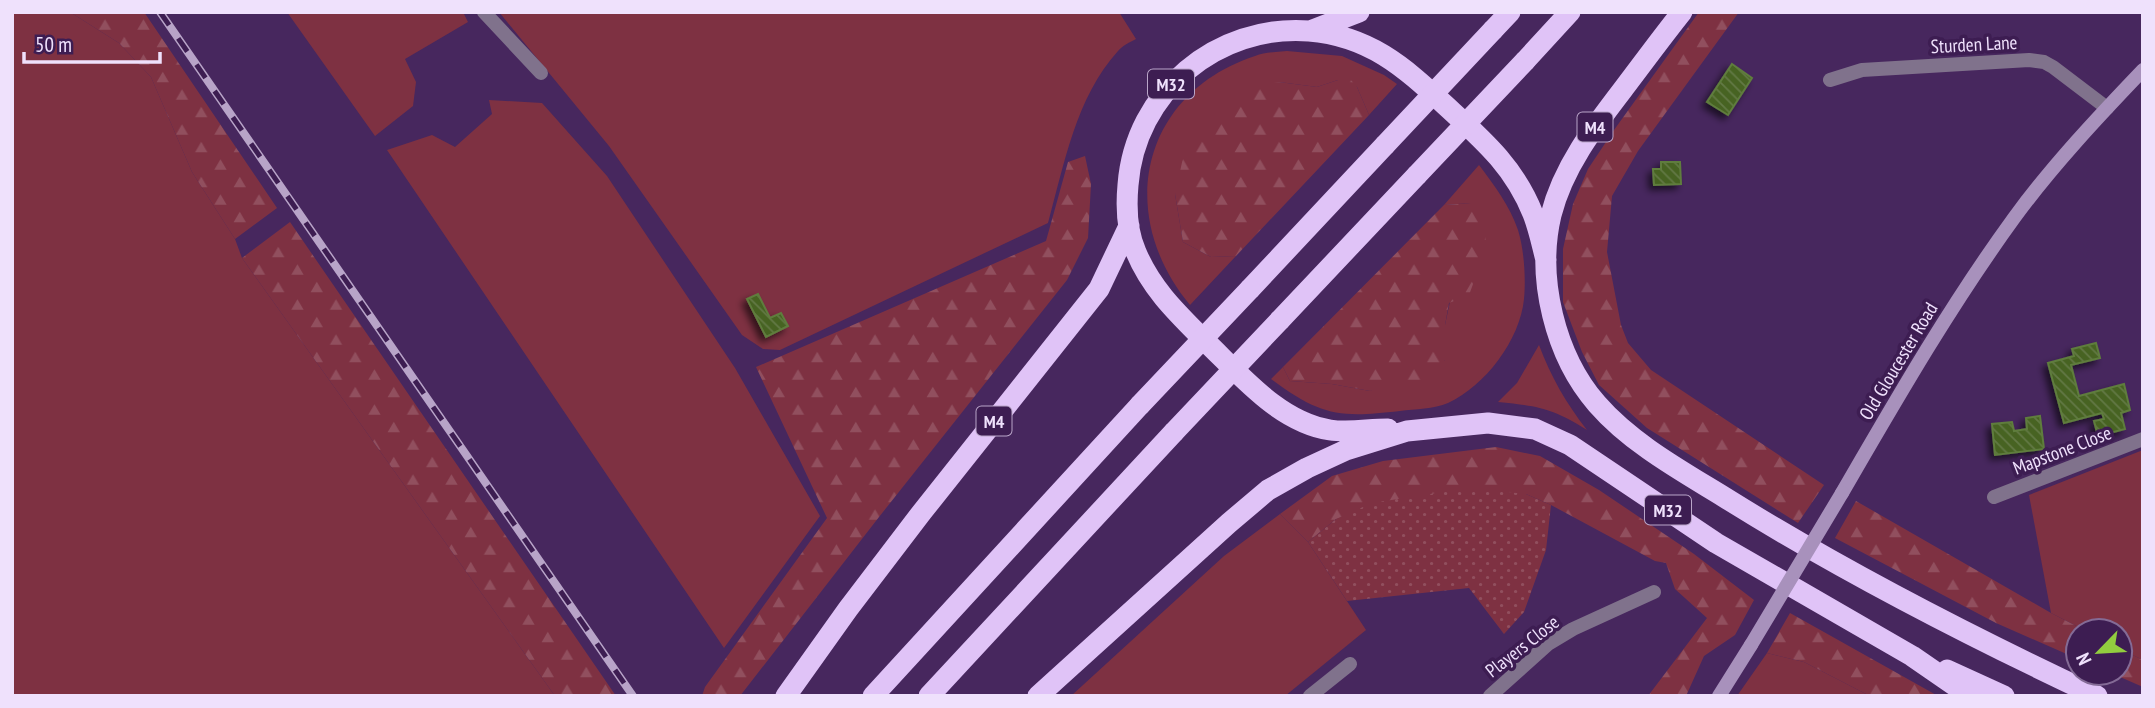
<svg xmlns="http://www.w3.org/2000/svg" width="2155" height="708" font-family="'PT Sans Narrow',sans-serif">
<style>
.green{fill:#7e3142}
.forest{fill:url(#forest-firs)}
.garden{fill:url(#garden-dots)}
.building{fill:url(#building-back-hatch);stroke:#5f7d3d;stroke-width:2;filter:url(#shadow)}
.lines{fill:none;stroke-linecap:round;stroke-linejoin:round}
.minor{stroke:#80728c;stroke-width:14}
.secondary{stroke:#a891bc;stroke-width:14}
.motorway{stroke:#e0c3f7;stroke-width:21}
.rail-casing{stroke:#b8a4c8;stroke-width:8}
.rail{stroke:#3d1d52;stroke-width:5;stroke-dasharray:16;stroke-linecap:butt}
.secondary-bridge{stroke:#a891bc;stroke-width:14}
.motorway-bridge{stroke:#e0c3f7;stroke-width:21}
.labels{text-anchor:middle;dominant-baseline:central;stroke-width:7;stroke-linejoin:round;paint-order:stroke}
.shield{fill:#3d1d52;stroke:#baa6c9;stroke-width:2}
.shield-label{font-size:18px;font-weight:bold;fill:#efe1fc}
.street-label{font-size:19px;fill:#efe1fc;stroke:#3d1d52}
</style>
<defs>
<pattern id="forest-firs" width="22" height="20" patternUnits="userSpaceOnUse" patternTransform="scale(1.75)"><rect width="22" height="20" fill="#7e3142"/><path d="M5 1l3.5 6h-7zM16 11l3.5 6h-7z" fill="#914f5e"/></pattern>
<pattern id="garden-dots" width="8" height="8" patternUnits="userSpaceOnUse" patternTransform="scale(1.75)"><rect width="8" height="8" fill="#7e3142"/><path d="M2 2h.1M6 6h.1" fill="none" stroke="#914f5e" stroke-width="1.8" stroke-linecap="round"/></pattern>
<pattern id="building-back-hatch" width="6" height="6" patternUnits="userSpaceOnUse" patternTransform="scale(1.75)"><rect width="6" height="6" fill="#476323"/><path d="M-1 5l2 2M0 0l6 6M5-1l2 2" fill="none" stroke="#627944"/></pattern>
<filter id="shadow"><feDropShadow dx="-4.5" dy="4.5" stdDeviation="3.5" flood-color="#0009"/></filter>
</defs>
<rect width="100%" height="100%" fill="#47275e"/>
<!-- green -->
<path class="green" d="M12,12H70L119,43L151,77L192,172L235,239L242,258L555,696H12Z
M287,12H463L468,22L405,59L416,82L413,106L375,136Z
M499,12H1119L1136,39C1130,42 1122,46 1118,51C1076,97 1064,165 1048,223L780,350L763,349L742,335L609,146Z
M1287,51L1342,56L1384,75L1397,84L1369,115L1357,87L1338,80L1317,87L1279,82L1175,194L1183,242L1211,257L1236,256L1190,305C1115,215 1140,94 1255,56C1265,52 1276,52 1287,51Z
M489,100L542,103L607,176L735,368L820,516L724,648L387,150L432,135L455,147L492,114Z
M1479,165C1494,185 1510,206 1518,230C1524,249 1526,278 1524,299C1520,340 1485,386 1448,403C1434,409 1415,409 1400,411C1339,418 1321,416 1271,379L1283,367L1290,381L1332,384L1370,391L1445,360V325L1471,203L1444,205Z
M1539,345C1551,377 1566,403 1587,430C1552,408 1538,406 1498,402L1517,383Z
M2143,450V660L2120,649V631H2086L2051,613L2029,495Z
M1280,514L1308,542L1366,630L1285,696H1071L1224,556Z
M1767,653L1804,662L1870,696H1737Z"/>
<!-- forest -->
<path class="forest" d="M70,12H144L277,208L235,239L192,172L151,77L119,43Z
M1699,12H1739L1638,151L1612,196L1607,252L1621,325L1628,343L1651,370L1824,485L1798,523L1647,428L1599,385L1582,352L1563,302V249L1573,204L1588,169L1614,130Z
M1350,79L1357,87L1369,115L1236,256L1211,257L1183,242L1175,194L1183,158L1208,119L1244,89L1279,82L1317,87L1338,80Z
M1085,156L1091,184L1088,238L1067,280L879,517L740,696H702L705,687L827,518L756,367L1046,241L1068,162Z
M1471,203L1485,217L1486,249L1469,295L1449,303L1445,325V360L1421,381L1370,391L1332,384L1290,381L1283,367L1444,205Z
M290,222L616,696H555L242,258Z
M1496,447L1540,456L1599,490L1694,554L1754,600L1735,635L1704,656L1686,696H1648L1707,618L1675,589L1666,563L1655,561L1551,505L1526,494L1336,519L1308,542L1280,514L1332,476L1383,461Z
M1856,501L2051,613L2086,631H2078V659L1996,623L1835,538Z
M1790,613L1938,696H1870L1804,662L1767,653Z
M2120,649L2143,660V687L2111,673H2120Z"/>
<!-- garden -->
<path class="garden" d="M1469,488L1526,494L1551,505L1546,550L1524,612L1504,634L1469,588L1347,601L1308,542L1336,519L1372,503Z"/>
<!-- building -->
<path class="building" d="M1732,64L1752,78L1728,115L1707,102Z
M1661,162H1680L1681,184L1654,185L1653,169H1661Z
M758,294L770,318L781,313L788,326L766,337L747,299Z
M2096,343L2100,358L2071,365L2079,396L2124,384L2130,410L2121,413L2125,429L2098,436L2094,421L2104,419L2102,413L2064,423L2048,363L2074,356L2072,349Z
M2040,416L2044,449L1995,455L1992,424L2012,422L2014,431L2027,429L2026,418Z"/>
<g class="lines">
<!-- minor -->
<path class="minor" d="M484,12L541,73
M1830,80L1862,70L2029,60L2044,62L2053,67L2107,108
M1994,497L2143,439
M1310,696L1350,664
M1490,696L1548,644L1573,629L1654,592"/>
<!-- secondary -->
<path class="secondary" d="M1842,493C1896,400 1950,306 2014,218C2052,166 2098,117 2143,70
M1719,696L1751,645"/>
<!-- motorway -->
<path class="motorway" d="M1682,12C1662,37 1643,63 1624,88C1594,127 1563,167 1551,215C1536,278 1555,356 1597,404C1631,443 1680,470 1724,497C1844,572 1969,636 2097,696
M1493,30L1510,12
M1310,31L1359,12
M1525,61L1570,12
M1250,289L1385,145
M1280,320L1417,175
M1388,429C1368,429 1349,433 1330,430C1278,422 1239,373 1203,339C1176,312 1151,288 1136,252C1127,232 1126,207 1128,185C1135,92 1217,24 1309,31C1369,36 1403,66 1445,105C1482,139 1514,166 1533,214C1539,229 1542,245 1546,260
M1947,670L2004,696
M786,696L848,609L922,512L1099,289L1129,226
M873,696L1140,405
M929,696L1174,432
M1038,696L1229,523L1268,490L1307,468L1346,450L1407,431L1488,423L1535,429L1570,445L1716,543L1912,656L1970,696"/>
<defs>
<path id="rail" d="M160,12L633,696"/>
</defs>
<!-- rail casing -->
<use href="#rail" class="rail-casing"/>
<!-- rail -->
<use href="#rail" class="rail"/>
<!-- secondary-bridge -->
<path class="secondary-bridge" d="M1751,645L1842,493"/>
<!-- motorway-bridge -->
<path class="motorway-bridge" d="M1385,145L1493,30
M1417,175L1525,61
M1140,405L1250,289
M1174,432L1280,320"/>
</g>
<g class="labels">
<!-- shield labels -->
<g class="shield">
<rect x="1148" y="69.5" width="46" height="29" rx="5"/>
<rect x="1577.5" y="112.5" width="35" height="29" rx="5"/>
<rect x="976.5" y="406.5" width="35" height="29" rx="5"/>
<rect x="1645" y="495.5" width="46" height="29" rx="5"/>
</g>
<g class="shield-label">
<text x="1171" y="84">M32</text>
<text x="1595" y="127">M4</text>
<text x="994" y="421">M4</text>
<text x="1668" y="510">M32</text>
</g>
<!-- street labels -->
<g class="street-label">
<text transform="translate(1974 44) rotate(-3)">Sturden Lane</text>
<text transform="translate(1898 361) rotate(-59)">Old Gloucester Road</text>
<text transform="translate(2062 450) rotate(-21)">Mapstone Close</text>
<text transform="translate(1522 646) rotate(-38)">Players Close</text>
</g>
</g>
<!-- border -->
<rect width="2155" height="708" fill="none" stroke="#efe1fc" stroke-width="28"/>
<!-- north arrow -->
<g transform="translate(2099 652) rotate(245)"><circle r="33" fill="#3d1d52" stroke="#846b96" stroke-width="2"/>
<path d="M0-5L12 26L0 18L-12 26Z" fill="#92cd3f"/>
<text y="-10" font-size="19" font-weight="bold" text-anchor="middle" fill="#efe1fc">N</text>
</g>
<!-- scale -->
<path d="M24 52v10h136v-10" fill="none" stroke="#efe1fc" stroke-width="3.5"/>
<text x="35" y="52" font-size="21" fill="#efe1fc" stroke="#3d1d52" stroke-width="5" paint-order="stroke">50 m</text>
</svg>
